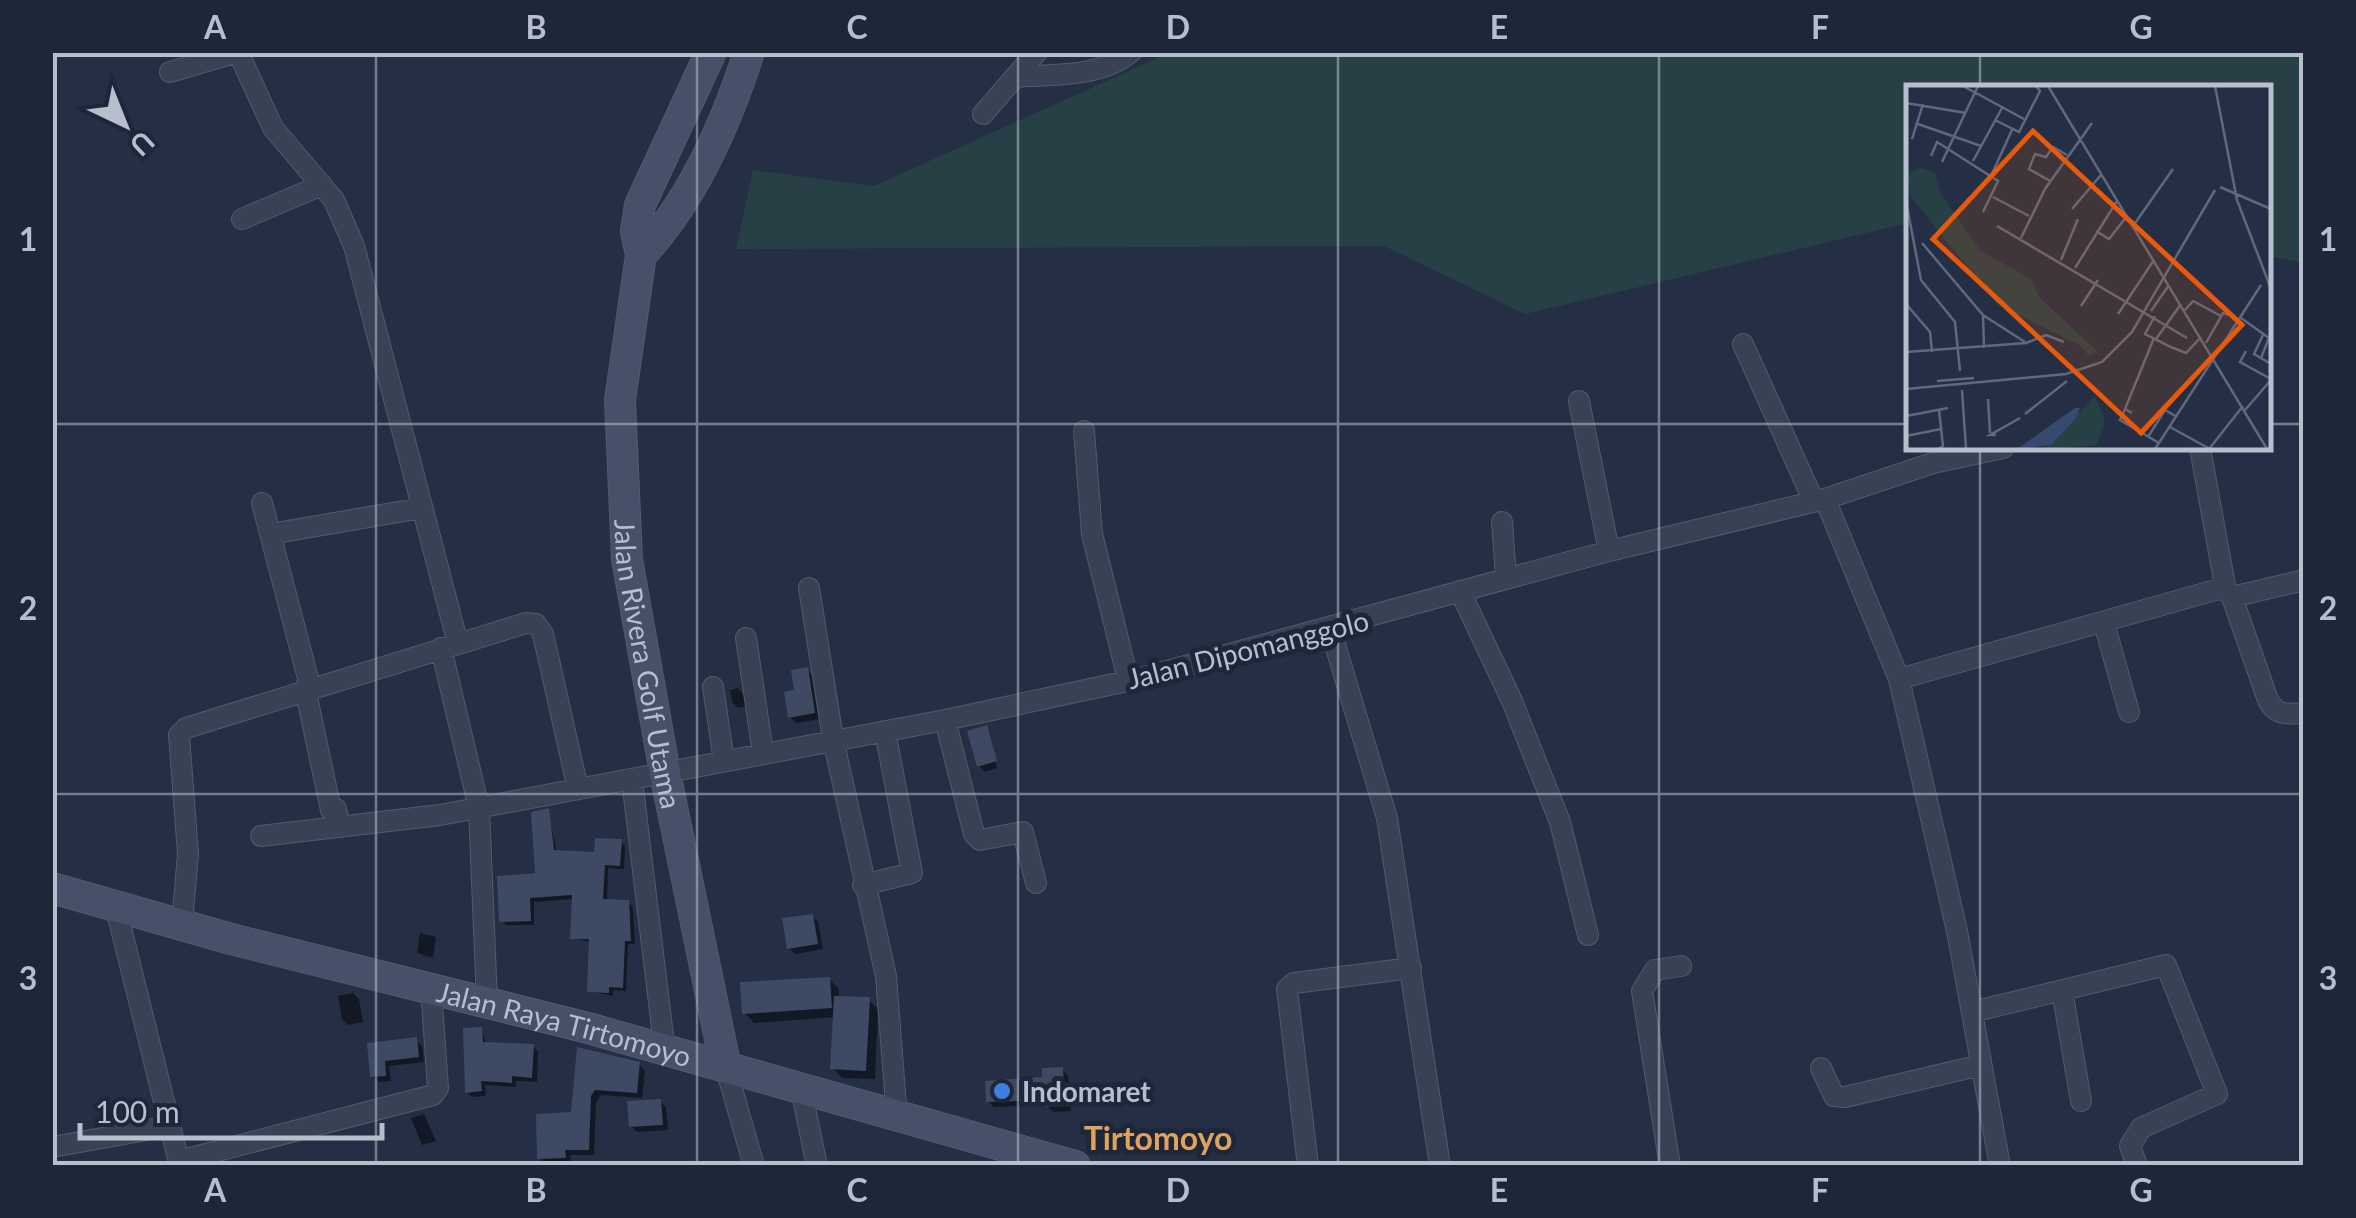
<svg xmlns="http://www.w3.org/2000/svg" width="2356" height="1218" font-family="Lato,sans-serif">
<style>
.green{fill:#274046}
.shadow{fill:#0007}
.building{fill:#3e4a63}
.lines{fill:none;stroke-linecap:round;stroke-linejoin:round}
.street-casing{stroke:#525a6c;stroke-width:22}
.secondary-casing{stroke:#525a6c;stroke-width:32}
.street{stroke:#394255;stroke-width:20}
.secondary{stroke:#475068;stroke-width:30}
.grid{fill:none;stroke:#b7bece;stroke-width:2.5;stroke-opacity:0.55}
.shop-dot{fill:#3f7fe0;stroke:#1e273a;stroke-width:4}
.labels{text-anchor:middle;dominant-baseline:central;stroke-width:10;stroke-linejoin:round;paint-order:stroke}
.street-label{font-size:28px;fill:#b7bece;stroke:#1e273a}
.poi-label{font-size:28px;font-weight:bold;fill:#b7bece;stroke:#1e273a;text-anchor:start}
.quarter-label{font-size:32px;font-weight:bold;fill:#e0a35f;stroke:#1e273a}
.inset-road{fill:none;stroke:#5f687c;stroke-width:2.5}
.view{fill:#e8590c;fill-opacity:0.15;stroke:#e8590c;stroke-width:5}
.inset-edge{fill:none;stroke:#b7bece;stroke-width:5}
.neatline{fill:none;stroke:#b7bece;stroke-width:4}
.grid-label{font-size:32px;text-anchor:middle;font-weight:bold;fill:#b7bece}
</style>
<rect width="100%" height="100%" fill="#242f45"/>
<!-- green -->
<path class="green" d="M1171,52L2303,53V263L2269,256L2268,88H1908V223L1525,314L1384,246L736,249L753,170L874,186Z"/>
<!-- shadow -->
<path class="shadow" d="M807,670L813,676L820,719L796,723L790,717Z
M738,688L744,695L746,706L738,708L732,702L730,690Z
M986,728L997,768L985,772L979,766Z
M548,811L557,853L596,854L621,842L625,846L624,869L608,868L607,902L628,903L633,907L635,944H628L626,991L613,990V996L589,991L591,942L572,938L574,899L534,902V925H506L502,921L499,878L540,872Z
M812,916L818,922L823,949L795,954L789,948Z
M420,933L436,937L433,958L417,953Z
M829,979L839,989V999L869,1000L878,1009L875,1079L842,1078L833,1068L835,1017L754,1023L745,1013Z
M353,993L359,999L363,1022L348,1025L342,1019L338,996Z
M481,1029L487,1045L533,1046L538,1052L537,1082L516,1081V1087L485,1085L486,1096L472,1097L467,1092Z
M416,1040L422,1046L424,1062L389,1066L391,1081L379,1082L372,1076L370,1045Z
M579,1050L639,1064L645,1071L642,1098L601,1095L596,1103L594,1155H570L571,1163L546,1164L540,1158L573,1115Z
M1062,1069L1068,1076L1071,1111L1053,1112L1046,1105L994,1107L988,1101Z
M660,1101L666,1107L668,1130L637,1132L631,1126Z
M424,1114L436,1141L422,1145L411,1118Z"/>
<!-- building -->
<path class="building" d="M808,667L815,713L788,718L784,692L794,690L791,670Z
M987,725L997,761L977,767L967,731Z
M549,808L554,850L594,852L595,838L622,839L620,866L605,865L603,899L629,900L631,941H625L623,988L609,987V993L587,992L589,939H570L572,895L530,898L531,921L499,922L497,876L535,873L531,812Z
M813,914L818,944L787,949L782,918Z
M830,977L832,1008L742,1014L740,982Z
M834,996L870,997L866,1071L830,1069Z
M482,1027L483,1042L534,1044L532,1078L512,1076V1083L481,1081L482,1091L465,1093L463,1028Z
M417,1037L419,1057L385,1061L386,1076L370,1077L367,1043Z
M577,1047L640,1062L637,1093L595,1090L591,1096L589,1150H565L566,1158L537,1159L536,1114L571,1112Z
M1063,1067L1065,1106L1044,1107V1100L986,1102L985,1081L1042,1077V1068Z
M661,1099L663,1125L629,1127L627,1101Z"/>
<g class="lines">
<defs>
<path id="street" d="M170,72L238,52L273,128L334,200L354,246L458,644
M1015,77L1037,52
M983,114L1015,77C1052,74 1101,78 1131,52
M242,219L322,185
M1743,344L1814,502
M1579,401L1609,551
M1084,431L1092,534L1128,679
M2200,448L2226,591L2232,597L2268,700C2276,716 2288,714 2304,713
M1825,499L1899,679L1957,931L2000,1166
M262,503L310,686
M1502,522L1506,578
M270,534L422,508
M809,588L833,739L886,976L897,1118
M1460,591L1512,701L1560,822L1588,935
M2232,597L2304,580
M2104,623L2129,712
M1330,628L1387,818L1440,1166
M746,638L763,753
M441,648L479,808L487,1001
M1899,679L2219,589L2226,591
M713,687L724,761
M305,688L331,810L336,809L340,827
M945,720L974,834L980,840L1023,832L1036,883
M632,780L665,1052
M261,836L440,815L945,720L1137,679L1609,551L1825,499L1933,463L2003,448
M863,885L912,873L885,731
M115,904L180,1166
M182,923L188,854L179,735L186,728L526,623L536,624L543,634L578,789
M2062,990L2081,1101
M1972,1012L2166,965L2217,1094L2141,1128L2130,1146L2137,1166
M726,1068L754,1166
M1821,1068L1834,1096L1845,1097L1981,1065
M801,1089L817,1166
M52,1147L169,1126
M179,1161L433,1095L438,1088L431,988
M1308,1166L1287,989L1294,983L1411,968
M1670,1166L1642,991L1655,970L1681,966"/>
<g id="secondary">
<path id="s1" d="M711,52L640,205L636,231L641,255L620,400L627,559L665,773L726,1068"/>
<path d="M641,255C693,200 726,124 749,52"/>
<path id="s2" d="M52,888L231,939L588,1028L1075,1166"/>
</g>
</defs>
<!-- street casing -->
<use href="#street" class="street-casing"/>
<!-- secondary casing -->
<use href="#secondary" class="secondary-casing"/>
<!-- street -->
<use href="#street" class="street"/>
<!-- secondary -->
<use href="#secondary" class="secondary"/>
</g>
<!-- grid -->
<path class="grid" d="M376,52V1166M697,52V1166M1018,52V1166M1338,52V1166M1659,52V1166M1980,52V88M52,424H1908M2268,424H2304M1980,448V1166M52,794H2304"/>
<!-- markers -->
<circle class="shop-dot" cx="1002" cy="1091" r="10"/>
<g class="labels">
<!-- street labels -->
<g class="street-label">
<text transform="translate(1248 649) rotate(-14)">Jalan Dipomanggolo</text>
<text stroke="none"><textPath href="#s1" startOffset="632">Jalan Rivera Golf Utama</textPath></text>
<text stroke="none"><textPath href="#s2" startOffset="530">Jalan Raya Tirtomoyo</textPath></text>
</g>
<!-- poi labels -->
<g class="poi-label">
<text x="1022" y="1091">Indomaret</text>
</g>
<!-- quarter labels -->
<g class="quarter-label">
<text x="1158" y="1137">Tirtomoyo</text>
</g>
</g>
<!-- overview -->
<g transform="translate(1906 85)">
<rect width="365" height="365" fill="#242f45"/>
<path d="M15,83L29,88L34,107L74,165L126,195L133,212L191,266L183,271L173,260L91,219L5,112L1,89ZM189,311L199,336L191,360L138,364Z" fill="#274046"/>
<path d="M169,323H174L171,332L145,360L111,364Z" fill="#37496e"/>
<path class="inset-road" d="M57,1L118,34M142,1L361,364M309,1L331,115L365,204M0,18L60,28M89,35L113,47L134,6L130,1M12,39L75,61M6,54L17,19M25,71L31,57L92,96L77,127M67,76L96,23M36,77L72,1M85,91L106,45M144,96L123,84L129,69L140,72L147,62L161,70M314,102L365,124M87,112L123,131M0,116L15,195L49,237L54,286M166,124L195,90M91,141L281,253M227,141L267,84M190,146L203,154L221,131M115,153L139,104L186,38M16,158L77,230L119,257M155,175L172,134M169,183L211,116M0,219L24,247L26,267M175,221L192,195M279,225L287,216L315,231M245,226L263,200M212,229L248,175M77,230L78,263M249,231L239,249L265,262L280,268L295,252M335,233L363,253L355,273M357,250L348,269L365,279M250,254L275,219M300,258L317,228L323,230M340,266L334,277L365,294M0,267L120,258L140,250L158,257M31,296L68,293M0,304L160,289L196,277L226,247L309,105M56,305L60,364M82,314L84,348M219,324L248,253M339,325L365,295M226,328L219,324L214,335L253,358M119,329L161,296M0,331L42,323M264,342L304,364M90,350H84L114,333M0,351L35,344M242,352L259,325L271,332M32,364L37,361L33,325M249,364L355,200M303,364L337,321"/>
<path class="view" d="M127,46L336,240L235,348L27,154Z"/>
<rect width="365" height="365" class="inset-edge"/>
</g>
<!-- border -->
<rect width="2356" height="1218" fill="none" stroke="#1e273a" stroke-width="110"/>
<!-- north arrow -->
<g transform="translate(125 125) rotate(137)" stroke="#1e273a" stroke-width="8" paint-order="stroke">
<path d="M0-8L18 38L0 25L-18 38Z" fill="#b7bece"/>
<text y="-15" font-size="28" font-weight="bold" text-anchor="middle" fill="#b7bece">U</text>
</g>
<!-- scale -->
<path d="M80 1123v15h302v-15" fill="none" stroke="#b7bece" stroke-width="5"/>
<text x="95" y="1123" font-size="30" fill="#b7bece" stroke="#1e273a" stroke-width="8" paint-order="stroke">100 m</text>
<rect x="55" y="55" width="2246" height="1108" class="neatline"/>
<g class="grid-label">
<text x="215" y="39">A</text>
<text x="536" y="39">B</text>
<text x="857" y="39">C</text>
<text x="1178" y="39">D</text>
<text x="1499" y="39">E</text>
<text x="1820" y="39">F</text>
<text x="2141" y="39">G</text>
<text x="28" y="251">1</text>
<text x="2328" y="251">1</text>
<text x="28" y="620">2</text>
<text x="2328" y="620">2</text>
<text x="28" y="990">3</text>
<text x="2328" y="990">3</text>
<text x="215" y="1202">A</text>
<text x="536" y="1202">B</text>
<text x="857" y="1202">C</text>
<text x="1178" y="1202">D</text>
<text x="1499" y="1202">E</text>
<text x="1820" y="1202">F</text>
<text x="2141" y="1202">G</text>
</g>
</svg>
